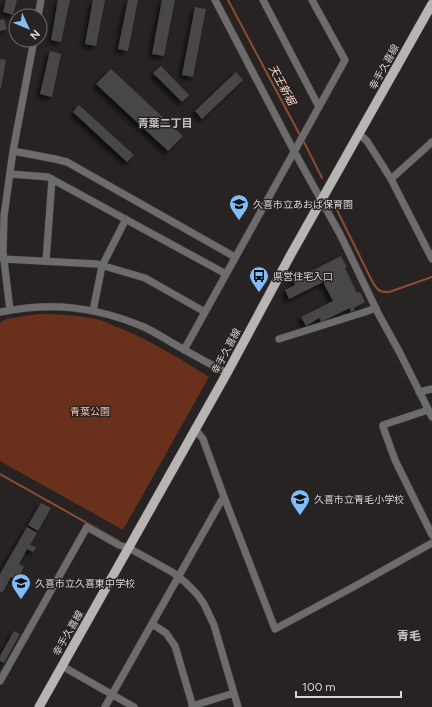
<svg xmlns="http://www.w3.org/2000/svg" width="432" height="707" font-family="Figtree,'Noto Sans JP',sans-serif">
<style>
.green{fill:#69301c}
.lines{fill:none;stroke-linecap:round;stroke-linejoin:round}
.stream{stroke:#8f4c35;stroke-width:2}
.building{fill:#4a4645;filter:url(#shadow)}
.minor-casing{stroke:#42403f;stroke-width:8}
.major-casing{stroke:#42403f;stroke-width:10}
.minor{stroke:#6d6b6b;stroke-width:7}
.major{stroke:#b7b4b3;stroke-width:9}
.labels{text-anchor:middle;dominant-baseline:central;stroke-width:3;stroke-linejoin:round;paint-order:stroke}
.street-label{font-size:10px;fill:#d8d6d5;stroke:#262322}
.poi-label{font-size:10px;fill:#d8d6d5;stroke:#262322;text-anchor:start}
.park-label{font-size:10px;fill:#f7bba6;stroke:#262322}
.water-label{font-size:11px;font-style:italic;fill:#fbd2c4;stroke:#262322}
.neighbourhood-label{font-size:11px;font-weight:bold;fill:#c5c2c0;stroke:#262322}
.quarter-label{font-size:12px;font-weight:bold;fill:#c5c2c0;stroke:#262322}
</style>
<defs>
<filter id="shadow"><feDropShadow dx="-3.5" dy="3.5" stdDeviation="2" flood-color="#0009"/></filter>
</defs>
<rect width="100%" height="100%" fill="#262322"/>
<!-- green -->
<path class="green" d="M38,314C59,314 80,315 100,320C107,322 113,326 120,328C151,341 181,359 209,377L123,530L0,461V323L6,319Z"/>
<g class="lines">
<!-- stream -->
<path class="stream" d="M228,0L301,137
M303,140L322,178
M334,204L371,279C376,288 378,293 389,292L432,277
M0,474L119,541"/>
</g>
<!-- building -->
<path class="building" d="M6,0H17L13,15L3,12Z
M58,0H70L61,42L51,40Z
M93,0H105L96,46L85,44Z
M128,0H138L128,51L118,49Z
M162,0H175L164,56L152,54Z
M195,7L206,9L193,77L182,75Z
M4,19L7,29L0,31V20Z
M50,51L61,54L52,97L40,94Z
M0,59L6,60L1,88H0Z
M161,66L189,95L182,102L153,73Z
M111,69L183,136L168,151L96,84Z
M236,72L243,80L202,119L195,111Z
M79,105L134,155L127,162L73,112Z
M341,256L347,267L345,268L357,293L360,292L365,302L354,308L355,310L351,312L350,308L321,322L319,318L306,326L301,317L333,301L323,282L289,299L285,290L295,285L292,278L305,272L306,274Z
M41,503L51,508L38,531L28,525Z
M27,527L37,533L30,545L36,547L33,552L27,549L19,564L24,567L17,580L11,577L2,593L0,591V574Z
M14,631L20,634L4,663L0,661V656Z"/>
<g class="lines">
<defs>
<path id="minor" d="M215,0L294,151L341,236L379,315L400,353L432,417
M263,0L319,107
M38,16L41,0
M359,134L367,141L391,179L432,259
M13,151L55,159L67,162L235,257
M10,174L48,177L226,274
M391,179L432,142
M3,259L97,264L145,278L205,312
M46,261L52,179
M10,310L3,252L4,216L13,151L34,40
M93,311L102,266L126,219
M0,312C52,302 94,306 144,327C155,332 165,339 176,345C193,355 210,364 227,373
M279,339L365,312L376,308
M184,350L345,60L312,0
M419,392L432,389
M428,410L383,425V427L395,460L432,535
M195,429L203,439L224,497L275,629L357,585L432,543
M152,624L166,633L175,646L193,707
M62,666L134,707
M0,681L87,527L119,545L129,548L172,572L185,582L197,594L204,604L214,625L238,707
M192,706L234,693
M105,707L220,503L224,497"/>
<path id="major" d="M39,707L227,373L290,256L432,4"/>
</defs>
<!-- minor casing -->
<use href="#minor" class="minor-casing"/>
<!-- major casing -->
<use href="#major" class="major-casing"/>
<!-- minor -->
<use href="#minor" class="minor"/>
<!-- major -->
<use href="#major" class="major"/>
</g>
<!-- icons -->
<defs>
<symbol id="school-pin" viewBox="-11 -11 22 30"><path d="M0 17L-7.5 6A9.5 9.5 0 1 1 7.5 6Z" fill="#80bdfa" stroke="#262322"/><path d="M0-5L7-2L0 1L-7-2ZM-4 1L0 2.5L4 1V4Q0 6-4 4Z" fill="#111"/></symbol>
<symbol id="bus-pin" viewBox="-11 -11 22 30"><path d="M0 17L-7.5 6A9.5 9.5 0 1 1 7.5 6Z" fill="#80bdfa" stroke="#262322"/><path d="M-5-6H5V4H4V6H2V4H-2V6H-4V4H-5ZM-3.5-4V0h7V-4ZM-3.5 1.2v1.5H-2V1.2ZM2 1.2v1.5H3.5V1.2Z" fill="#111"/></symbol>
</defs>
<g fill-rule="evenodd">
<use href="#school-pin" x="228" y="193" width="22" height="30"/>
<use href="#bus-pin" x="248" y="265" width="22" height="30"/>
<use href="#school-pin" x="289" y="488" width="22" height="30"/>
<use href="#school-pin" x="10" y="572" width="22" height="30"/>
</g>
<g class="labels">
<!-- street labels -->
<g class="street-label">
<text transform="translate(384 67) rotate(-61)">幸手久喜線</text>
<text transform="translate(226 351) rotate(-62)">幸手久喜線</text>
<text transform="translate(68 633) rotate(-60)">幸手久喜線</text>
</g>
<!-- poi labels -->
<g class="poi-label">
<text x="253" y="204">久喜市立あおば保育園</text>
<text x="273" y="276">県営住宅入口</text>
<text x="314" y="499">久喜市立青毛小学校</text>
<text x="35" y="583">久喜市立久喜東中学校</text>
</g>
<!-- park labels -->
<g class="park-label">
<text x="90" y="411">青葉公園</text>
</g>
<!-- water labels -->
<g class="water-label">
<text transform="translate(282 85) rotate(62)">天王新堀</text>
</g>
<!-- neighbourhood labels -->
<g class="neighbourhood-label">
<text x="165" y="123">青葉二丁目</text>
</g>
<!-- quarter labels -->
<g class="quarter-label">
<text x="409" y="636">青毛</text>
</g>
</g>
<!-- north arrow -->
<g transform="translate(28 28) rotate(134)"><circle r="19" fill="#262322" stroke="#6d6b6a"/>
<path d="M0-3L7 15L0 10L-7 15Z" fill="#80bdfa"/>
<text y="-6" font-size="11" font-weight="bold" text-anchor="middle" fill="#d8d6d5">N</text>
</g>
<!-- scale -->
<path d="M296 691v6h105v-6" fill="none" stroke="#d8d6d5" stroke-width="2"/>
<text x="302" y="691" font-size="12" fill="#d8d6d5" stroke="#262322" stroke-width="3" paint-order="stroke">100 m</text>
</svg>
